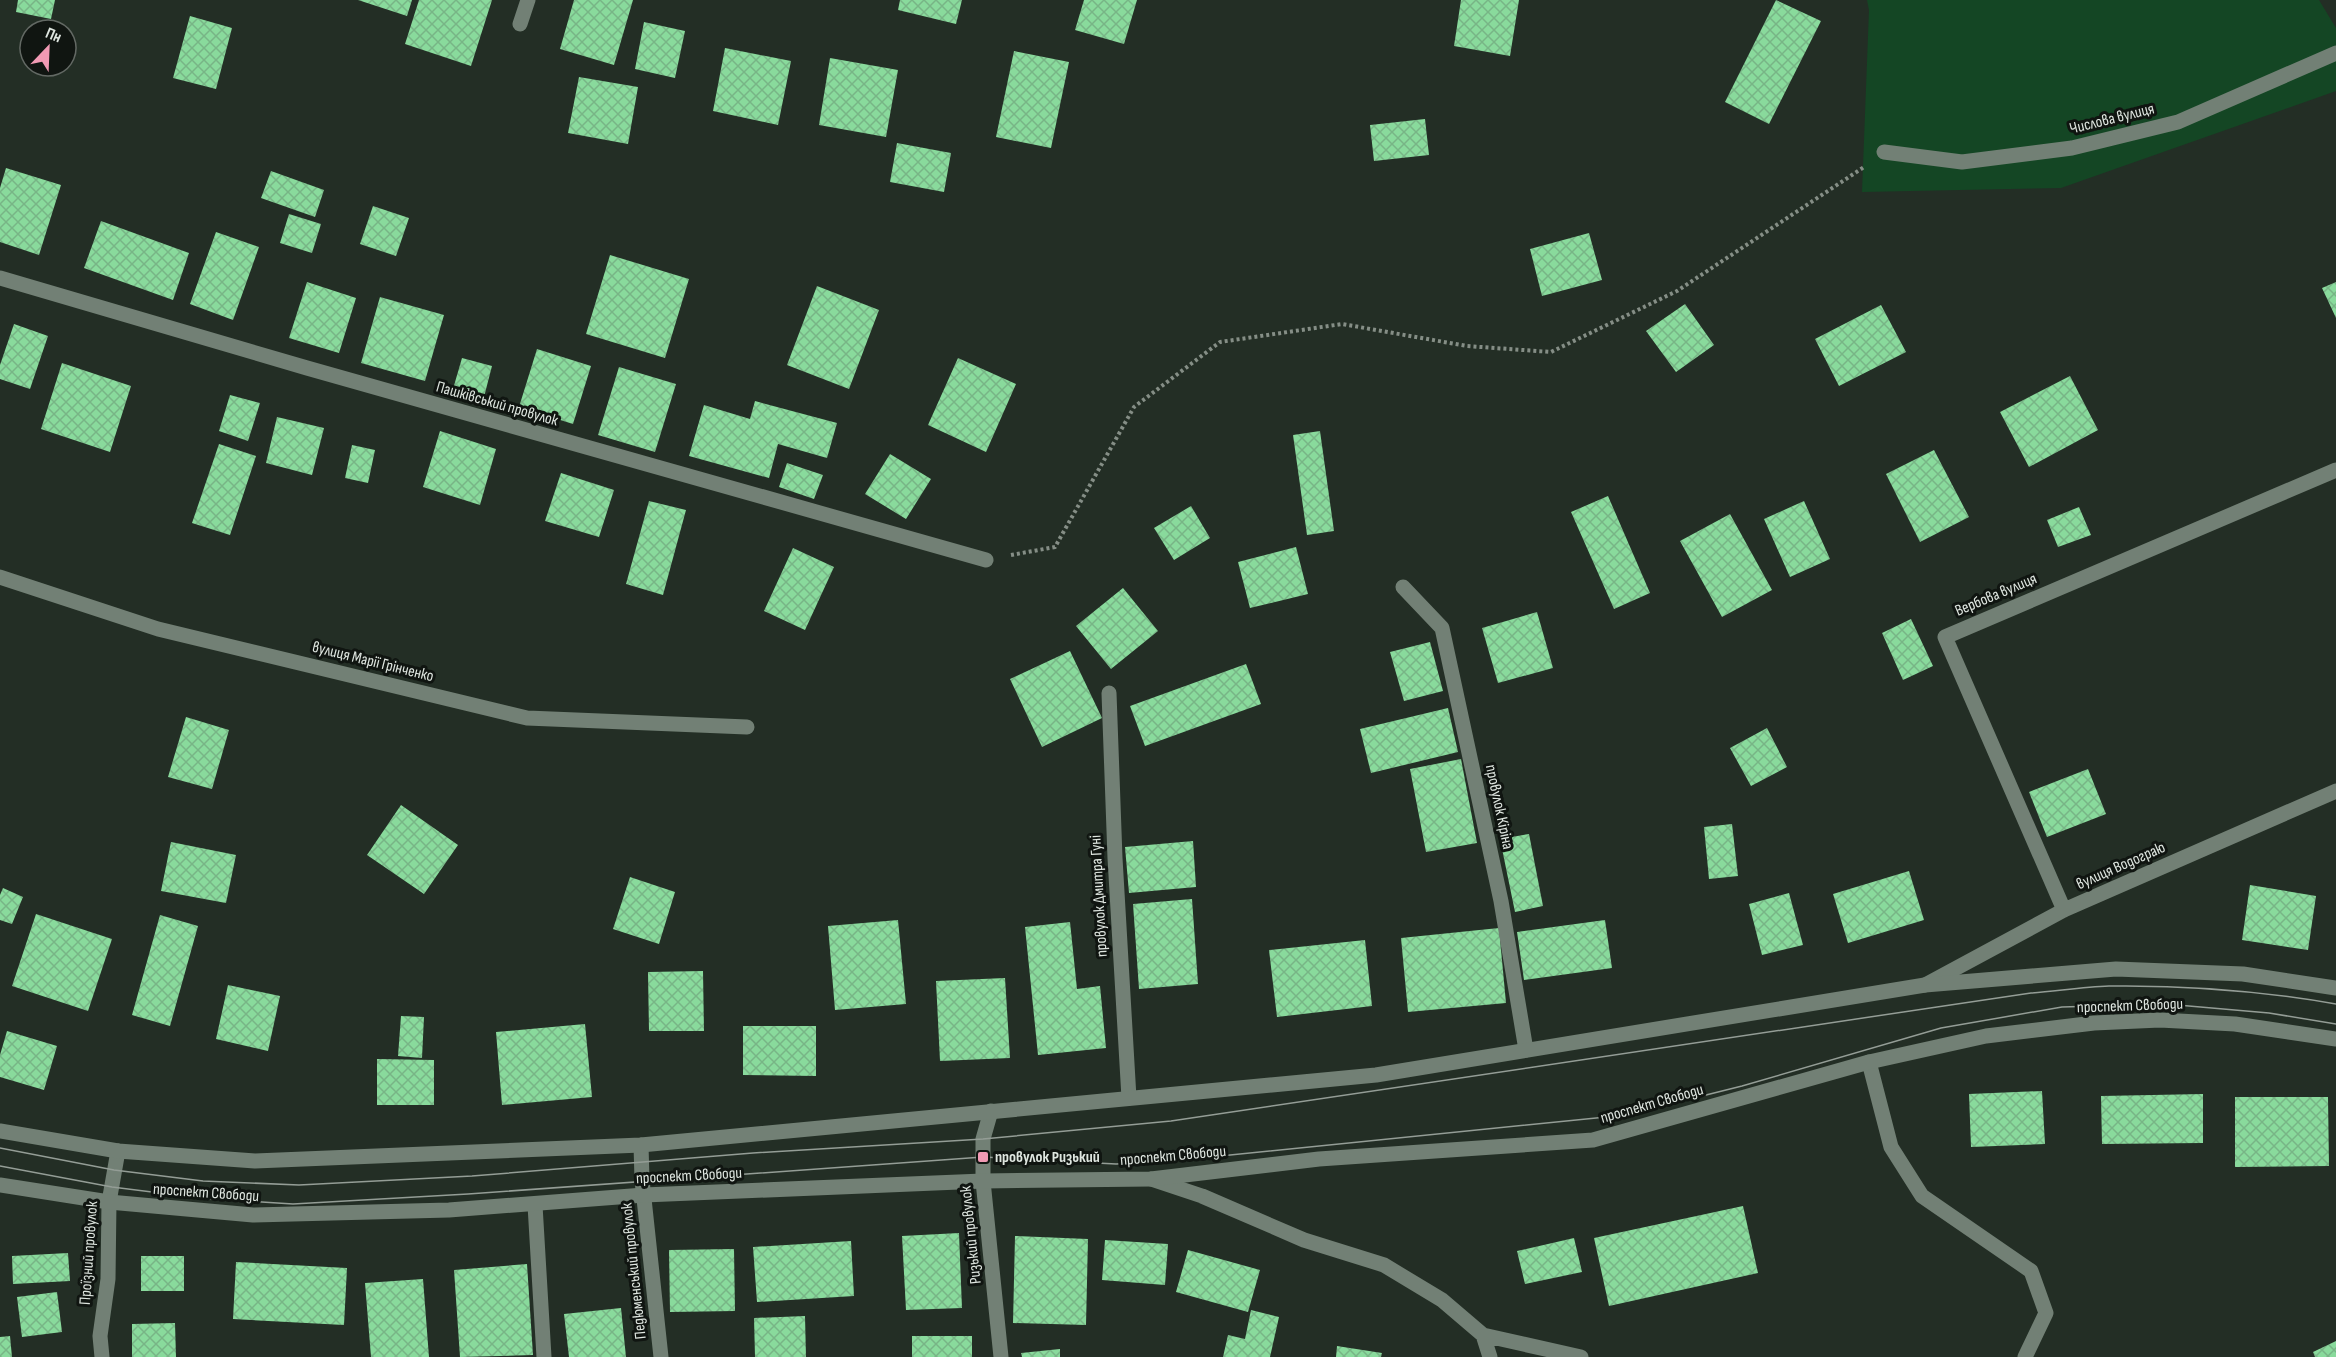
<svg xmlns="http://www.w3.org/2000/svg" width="2336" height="1357" font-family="'Sofia Sans Condensed',sans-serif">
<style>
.grass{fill:#144624}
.building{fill:url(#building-cross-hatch)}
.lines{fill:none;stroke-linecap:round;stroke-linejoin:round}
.path{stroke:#858e86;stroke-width:4;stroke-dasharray:3 3;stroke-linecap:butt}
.service{stroke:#728075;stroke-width:15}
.minor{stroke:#728075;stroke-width:15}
.tertiary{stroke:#728075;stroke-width:15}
.tram{stroke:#949d96;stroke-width:1.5}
.poi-dot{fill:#f19ab4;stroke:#101511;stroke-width:2}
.labels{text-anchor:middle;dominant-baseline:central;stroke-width:6;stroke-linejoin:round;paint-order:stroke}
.street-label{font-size:16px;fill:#dfe6e0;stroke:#101511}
.poi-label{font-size:16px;font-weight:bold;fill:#dfe6e0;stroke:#101511;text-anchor:start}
</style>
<defs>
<pattern id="building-cross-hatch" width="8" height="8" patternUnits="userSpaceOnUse" patternTransform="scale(1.5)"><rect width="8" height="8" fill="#89da9c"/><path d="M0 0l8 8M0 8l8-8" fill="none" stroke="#78b586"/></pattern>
</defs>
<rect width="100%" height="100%" fill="#232e25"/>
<!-- grass -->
<path class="grass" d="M1867,0H2319L2336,28V91L2061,188L1862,192L1869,10Z"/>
<!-- building -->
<path class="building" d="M18,0H55L51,19L16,12Z
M358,0H412L407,16Z
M419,0H492L471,66L405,44Z
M574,0H633L614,65L560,49Z
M900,0H962L956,24L898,10Z
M1084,0H1137L1124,44L1075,30Z
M1461,0H1519L1510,56L1454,46Z
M1776,0L1821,21L1769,124L1725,102Z
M190,16L232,28L216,89L173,78Z
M644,22L685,31L675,78L635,69Z
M725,48L791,61L778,125L713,111Z
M1014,51L1069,62L1051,148L996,137Z
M830,58L898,70L886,137L819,125Z
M579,77L638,87L628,144L568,133Z
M1425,119L1429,155L1374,161L1370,125Z
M897,143L951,153L944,192L890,182Z
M6,168L61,185L39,255L0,242V188Z
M271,171L324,190L315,217L261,198Z
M373,206L409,218L396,256L360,244Z
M289,214L321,224L312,253L280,243Z
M101,221L189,253L173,300L84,268Z
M216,232L259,247L233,320L190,304Z
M1589,233L1602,280L1542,296L1530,249Z
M610,255L689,279L665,358L586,334Z
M307,282L356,298L339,353L289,338Z
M2336,282V318L2322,288Z
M817,286L879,310L849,389L787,365Z
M380,297L444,315L425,381L361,363Z
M1685,304L1714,345L1676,372L1646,331Z
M1881,305L1906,352L1839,386L1815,339Z
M14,324L48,336L30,389L0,379V365Z
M537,349L591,366L573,424L519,407Z
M462,358L492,366L484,397L453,389Z
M958,358L1016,384L986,452L928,425Z
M62,363L131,386L110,452L41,429Z
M619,367L676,384L655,452L598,435Z
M2070,376L2098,430L2029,467L2000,412Z
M230,395L260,403L248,441L219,431Z
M755,401L837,423L827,458L778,444L769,478L689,456L704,405L750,419Z
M277,417L324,428L312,475L266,463Z
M440,431L496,449L480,505L423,487Z
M1320,431L1334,531L1307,535L1293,435Z
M219,444L256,456L230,535L192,523Z
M352,445L375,450L368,483L345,478Z
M1934,450L1969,517L1920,542L1886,474Z
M890,454L931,479L906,519L865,494Z
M787,463L823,475L814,499L779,487Z
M561,473L614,490L599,537L545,521Z
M1608,496L1650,593L1614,609L1571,512Z
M649,501L686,510L663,595L626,584Z
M1804,501L1830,559L1790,577L1764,519Z
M1191,506L1210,538L1174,560L1154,528Z
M2079,507L2091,535L2058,547L2047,520Z
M1730,514L1772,590L1722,617L1680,541Z
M1296,547L1308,594L1250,608L1238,562Z
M793,548L834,567L805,630L764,611Z
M1123,588L1158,631L1111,669L1076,626Z
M1537,612L1553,668L1498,683L1482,628Z
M1911,619L1933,666L1903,680L1882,633Z
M1430,642L1443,691L1404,701L1390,652Z
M1070,651L1102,718L1042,747L1010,679Z
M1246,664L1261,704L1145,746L1130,706Z
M1448,708L1458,752L1371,773L1360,729Z
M186,717L229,730L212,789L168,777Z
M1767,728L1787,767L1751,786L1730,748Z
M1461,759L1477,843L1426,852L1410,769Z
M2088,769L2106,814L2047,837L2029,792Z
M401,805L458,845L424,894L367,855Z
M1732,824L1738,876L1709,879L1704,827Z
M1529,834L1543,906L1515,912L1500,839Z
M1193,841L1196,887L1129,893L1125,847Z
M171,842L236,855L226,903L161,891Z
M1909,871L1924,920L1848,943L1833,894Z
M630,877L675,892L659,944L613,929Z
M2250,885L2316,896L2308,950L2242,940Z
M3,888L23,897L12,924L0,920V895Z
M1789,893L1803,945L1762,955L1749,904Z
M1192,899L1198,984L1139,989L1133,904Z
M36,914L112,939L88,1011L12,986Z
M160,915L198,926L170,1026L132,1015Z
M898,920L906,1004L835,1010L828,926Z
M1605,920L1612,968L1524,980L1517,932Z
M1070,922L1077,989L1100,986L1106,1048L1038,1055L1025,927Z
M1499,928L1506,1003L1408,1012L1401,938Z
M1365,940L1372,1006L1277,1017L1269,950Z
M703,971L704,1031H649L648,972Z
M1005,978L1010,1058L940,1061L936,981Z
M228,985L280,996L268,1051L216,1039Z
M401,1016L424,1017L422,1058L398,1056Z
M585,1024L592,1097L502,1105L496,1032Z
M743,1026H816V1076L743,1075Z
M7,1031L57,1046L44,1090L0,1077V1055Z
M377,1059L434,1060V1105H377Z
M2042,1091L2045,1144L1971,1147L1969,1094Z
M2203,1094V1143L2102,1144L2101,1096Z
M2235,1097H2328L2329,1166L2235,1167Z
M1743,1206L1758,1273L1609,1306L1594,1238Z
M959,1233L962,1308L906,1310L902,1236Z
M1015,1236L1088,1239L1086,1325L1013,1323Z
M1574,1238L1582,1272L1525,1284L1517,1251Z
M1105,1240L1168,1244L1165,1285L1102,1280Z
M851,1241L854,1296L757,1302L753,1247Z
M734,1249L735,1311L670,1312L669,1250Z
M1188,1250L1260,1270L1248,1312L1176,1292Z
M68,1253L70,1281L13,1284L12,1256Z
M141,1256H184V1291H141Z
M236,1262L347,1268L344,1325L233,1319Z
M527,1264L533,1355L460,1357L454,1270Z
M423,1279L429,1357H371L365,1283Z
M57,1292L62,1332L22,1337L17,1297Z
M621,1308L626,1357H569L564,1314Z
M1251,1310L1279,1317L1270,1357H1223L1228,1335L1245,1339Z
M805,1316L806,1357H755L754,1318Z
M175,1323L176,1357H132V1324Z
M10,1336L12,1357H0V1337Z
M912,1336H972V1357H912Z
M2336,1341V1357H2315L2313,1352Z
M1337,1346L1382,1353L1381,1357H1336Z
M1060,1349V1357H1022L1021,1353Z"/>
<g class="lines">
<!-- path -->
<path class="path" d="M1011,555L1055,547L1134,407L1220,342L1342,324L1467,346L1551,352L1677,291L1864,167"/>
<!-- service -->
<path class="service" d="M1403,587L1442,628L1501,901L1526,1050
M1109,693L1115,858L1129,1098
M535,1205L544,1357"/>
<!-- minor -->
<path class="minor" d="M520,24L528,0
M1884,152L1962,162L2072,148L2178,122L2336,53
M0,278L307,368L986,560
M0,577L158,629L527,718L747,727
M2064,910L1945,637L2336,470
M1925,985L2064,910L2336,791
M1869,1062L1891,1147L1922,1196L2031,1271L2046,1313L2025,1357
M991,1111L983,1139V1181L1001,1357
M641,1145L642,1180L661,1357
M1151,1179L1202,1196L1304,1240L1384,1265L1442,1300L1483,1335L1581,1357
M1483,1335L1490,1357
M102,1357L100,1336L108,1279L109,1202L118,1151"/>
<!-- tertiary -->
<path class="tertiary" d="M0,1131L118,1151L255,1161L641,1145L1376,1075L1925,985L2116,969L2243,974L2336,988
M0,1185L109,1202L253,1215L449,1210L644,1195L983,1181L1151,1179L1319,1159L1593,1140L1869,1062L1986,1036L2094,1023L2160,1020L2235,1024L2336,1039"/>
<!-- tram -->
<path class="tram" d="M0,1148L114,1170L203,1181L299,1185L472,1176L753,1153L983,1139L1171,1121L2031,993C2057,991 2083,987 2109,986C2184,985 2262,991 2336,1004
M0,1166L112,1187L200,1198L293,1204L468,1194L983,1157L1116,1164L1161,1162L1626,1115L1742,1086L1941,1028L2062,1007L2166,1004L2269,1013L2336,1024"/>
</g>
<!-- markers -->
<rect class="poi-dot" x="977" y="1151" width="12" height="12" rx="3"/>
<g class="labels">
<!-- street labels -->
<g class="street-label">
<text transform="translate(2112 119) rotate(-14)">Числова вулиця</text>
<text transform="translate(497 404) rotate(16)">Пашківський провулок</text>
<text transform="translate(1996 595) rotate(-23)">Вербова вулиця</text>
<text transform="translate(373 662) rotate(14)">вулиця Марії Грінченко</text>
<text transform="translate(1499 807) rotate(78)">провулок Кіріна</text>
<text transform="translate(2121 866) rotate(-24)">вулиця Водограю</text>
<text transform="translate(1099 896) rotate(-93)">провулок Дмитра Гуні</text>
<text transform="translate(2130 1006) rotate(-2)">проспект Свободи</text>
<text transform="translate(1652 1104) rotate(-16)">проспект Свободи</text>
<text transform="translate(1173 1156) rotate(-5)">проспект Свободи</text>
<text transform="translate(689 1176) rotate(-3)">проспект Свободи</text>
<text transform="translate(206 1193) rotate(4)">проспект Свободи</text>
<text transform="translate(971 1235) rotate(-96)">Ризький провулок</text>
<text transform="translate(89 1253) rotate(-86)">Проїзний провулок</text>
<text transform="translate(634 1271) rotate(-96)">Педюменський провулок</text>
</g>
<!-- poi labels -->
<g class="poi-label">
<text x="995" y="1157">провулок Ризький</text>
</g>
</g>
<!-- north arrow -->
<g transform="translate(48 48) rotate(23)"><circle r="28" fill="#101511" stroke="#636964" stroke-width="1.5"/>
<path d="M0-4.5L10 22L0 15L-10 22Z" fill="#f19ab4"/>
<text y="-9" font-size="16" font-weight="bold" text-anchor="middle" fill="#dfe6e0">Пн</text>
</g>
</svg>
